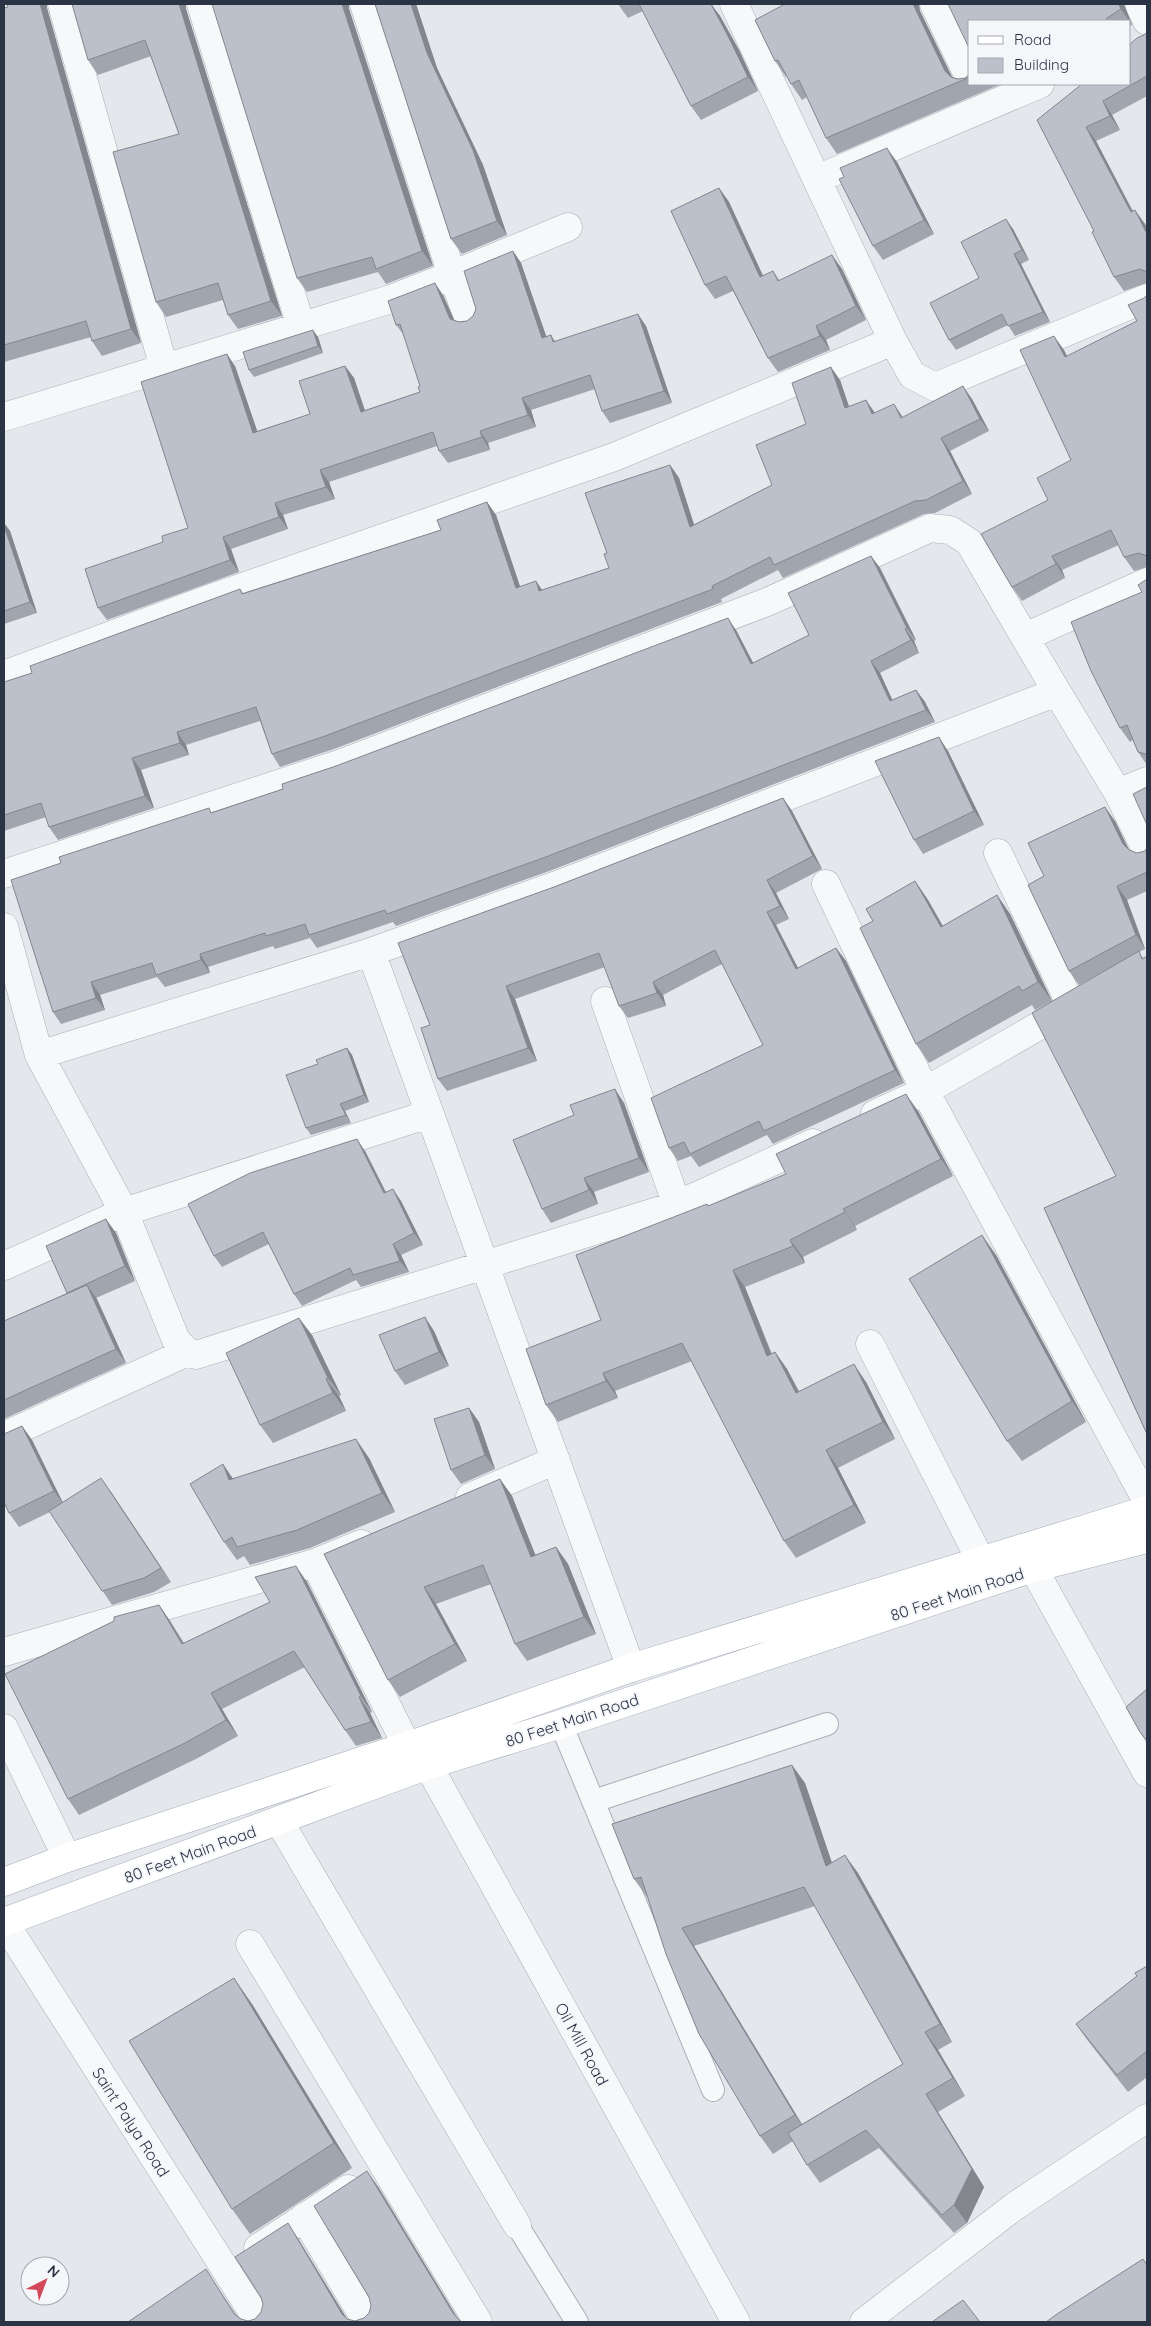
<svg xmlns="http://www.w3.org/2000/svg" width="1151" height="2326" font-family="Quicksand,sans-serif">
<style>
.lines{fill:none;stroke-linecap:round;stroke-linejoin:round}
.service-casing{stroke:#a9aeb7;stroke-width:24}
.minor-casing{stroke:#a9aeb7;stroke-width:29}
.tertiary-casing{stroke:#a9aeb7;stroke-width:29}
.primary-casing{stroke:#a3abb8;stroke-width:29}
.service{stroke:#f7f8fa;stroke-width:22}
.minor{stroke:#f7f8fa;stroke-width:28}
.tertiary{stroke:#f7f8fa;stroke-width:28}
.primary{stroke:#fff;stroke-width:28}
.wall{fill:#a1a5ae;fill-rule:evenodd}
.shaded-wall{fill:#83868d}
.building{fill:#bbc0ca;stroke:#83868d}
.labels{text-anchor:middle;dominant-baseline:central;stroke-width:4;stroke-linejoin:round;paint-order:stroke}
.street-label{font-size:16px;fill:#2b3445;stroke:#f4f6f9}
</style>
<rect width="100%" height="100%" fill="#e4e7ec"/>
<g class="lines">
<defs>
<path id="service" d="M561,1724L713,2090
M594,1801L827,1724
M517,2225L577,2322"/>
<path id="minor" d="M62,4L164,368
M201,4L301,326
M934,4L970,79
M1139,4L1147,21
M817,179L1040,84
M469,319L452,275L568,227
M893,341L912,375L935,387L1147,298
M4,417L391,299L452,275L364,4
M1025,637L1147,582
M4,675L200,602L614,457L893,341L734,4
M1118,793L1147,781
M998,853L1072,1007
M4,874L339,764L767,602L930,528L950,530L969,542L1057,692
M826,884L925,1091L1147,1501
M4,927L39,1055L371,952L631,1668
M371,952L557,885L1057,692L1118,793L1147,851
M605,1001L677,1205
M39,1055L124,1212L176,1340L187,1352L196,1355L677,1205L813,1143
M875,1114L925,1091L1072,1007
M4,1266L124,1212L429,1114
M870,1344L981,1561
M4,1436L187,1352
M470,1497L556,1460
M1022,1548L1147,1773
M315,1563L407,1746
M4,1652L315,1563L361,1544
M4,1728L67,1858
M279,1821L517,2225
M4,1922L259,2322
M250,1944L478,2322
M304,2217L367,2322
M258,2248L348,2189
M864,2322L1015,2206L1147,2118"/>
<path id="tertiary" d="M428,1765L736,2322"/>
<path id="primary" d="M4,1882L67,1858L416,1743L631,1668L1147,1510
M4,1922L428,1765L561,1724L1033,1568L1147,1539"/>
</defs>
<!-- service casing -->
<use href="#service" class="service-casing"/>
<!-- minor casing -->
<use href="#minor" class="minor-casing"/>
<!-- tertiary casing -->
<use href="#tertiary" class="tertiary-casing"/>
<!-- primary casing -->
<use href="#primary" class="primary-casing"/>
<!-- service -->
<use href="#service" class="service"/>
<!-- minor -->
<use href="#minor" class="minor"/>
<!-- tertiary -->
<use href="#tertiary" class="tertiary"/>
<!-- primary -->
<use href="#primary" class="primary"/>
</g>
<!-- wall -->
<path class="wall" d="M7,4H47V8L141,343L102,356L92,341L91,337L4,362V8L8,7Z
M375,4H416L437,68L483,165L507,235L462,254L451,239Z
M618,4H711L720,16L739,50L758,91L701,120L691,106L643,11L628,18Z
M948,4H1124L1132,25L1130,26V21H970Z
M186,9L282,316L238,329L228,315L223,300L166,317L156,302L179,134L151,56L98,75L88,60Z
M349,9L433,266L386,284L378,272L307,292L297,278Z
M920,11L952,77L958,79L965,78L970,74V84H1001L837,154L826,138L807,97L802,100L791,84L787,76L786,77L775,61L755,20Z
M1147,32V96L1112,115L1120,130L1096,141L1133,211L1145,224L1147,228V283L1124,291L1114,277L1094,231L1037,120Z
M897,162L934,234L883,260L873,246Z
M719,188L729,202L763,276L773,271L780,281L842,269L866,320L826,340L830,350L778,372L768,358L733,291L715,299L705,285Z
M1013,229L1029,260L1021,264L1050,322L1015,336L1008,325L956,350L949,340L979,278Z
M513,251L521,263L546,337L551,335L555,341L646,326L672,403L610,423L602,411L595,389L531,410L536,427L488,443L490,450L448,463L439,451L437,446L329,482L335,499L283,515L288,529L231,549L239,572L107,620L98,608L163,542L188,528L235,366L257,431L310,414L345,366L354,378L365,410L420,392V386L404,335L396,325L443,295L454,320L459,322L467,321L473,316Z
M1147,295V567L1134,571L1124,557L1119,545L1062,570L1065,578L1022,601L1012,587L1048,500L1071,460L1064,350L1067,356L1137,321L1144,298Z
M318,337L323,353L254,377L249,370Z
M840,380L849,407L875,413L903,417L972,399L989,431L950,451L972,494L935,513L924,514L783,578L778,570L721,599L722,602L334,749L280,767L272,754L260,721L186,745L189,755L141,770L154,808L58,840L49,827L46,817L4,831V682L32,673L240,589L243,593L441,530L487,502L496,515L520,587L542,590L609,568L607,553L670,465L679,478L694,525L772,485L806,424Z
M4,523L10,531L37,613L4,624Z
M871,556L880,568L916,640L914,641L919,653L880,673L892,700L916,690L925,702L935,722L552,870L396,926L393,922L317,948L310,938L275,949L273,946L208,967L210,973L165,987L157,977L100,995L105,1010L61,1024L53,1012L212,812L283,789L336,766L736,630L753,663L809,635Z
M1147,579V765L1138,752L1133,740L1130,742L1120,728L1142,592Z
M948,751L984,825L923,854L914,840Z
M783,798L792,811L822,869L776,893L789,919L776,925L798,968L836,948L846,961L904,1083L773,1144L767,1135L699,1167L691,1156L678,1161L669,1148L763,1045L722,964L663,995L666,1006L628,1018L619,1006L605,967L515,999L537,1061L447,1091L438,1079L430,1025L554,887Z
M1115,821L1129,850L1137,853L1145,851L1147,848V891L1127,900L1145,949L1139,952L1143,958L1147,956V1435L1044,1208L1116,1176L1108,969L1079,985L1069,971L1044,876Z
M915,881L928,900L943,926L997,895L1010,914L1052,1001L1035,1010L1032,1005L929,1063L916,1044L873,921Z
M347,1048L352,1055L369,1102L345,1111L351,1123L311,1135L306,1128L318,1064Z
M624,1103L649,1172L594,1192L598,1204L551,1223L542,1209Z
M918,1111L953,1176L855,1226L857,1230L803,1257L805,1263L745,1287L772,1354L775,1352L787,1369L799,1391L866,1382L895,1439L838,1468L866,1523L796,1558L784,1541L692,1361L615,1391L618,1398L558,1422L546,1405L601,1320L707,1204L709,1206L786,1174Z
M365,1151L386,1192L401,1201L423,1245L401,1255L409,1272L361,1287L356,1280L302,1306L294,1294L269,1244L222,1267L214,1256Z
M116,1233L135,1281L96,1298L126,1363L4,1419V1321L67,1293L46,1246Z
M996,1255L1086,1422L1022,1461L1007,1441Z
M434,1331L449,1366L405,1385L395,1371Z
M312,1335L341,1395L339,1396L346,1411L273,1443L260,1425Z
M469,1408L479,1422L495,1469L461,1484L451,1470Z
M22,1426L32,1440L63,1503L111,1492L171,1582L154,1592L112,1605L50,1512L19,1527L9,1513Z
M369,1458L395,1512L310,1548L250,1565L244,1556L237,1560L224,1542L233,1479Z
M500,1479L512,1496L535,1555L556,1547L568,1564L596,1634L527,1661L515,1644L491,1584L436,1604L467,1661L400,1697L388,1680L324,1554Z
M307,1582L372,1712L370,1713L382,1738L356,1746L345,1730L305,1667L222,1709L238,1736L196,1759L79,1815L68,1799L159,1605L170,1621L184,1643L270,1602Z
M805,1783L832,1863L858,1873L952,2042L938,2050L965,2096L938,2112L984,2187L967,2223L954,2233L879,2148L820,2183L807,2165L793,2141L773,2154L760,2136L647,1897L634,1879ZM815,1906L903,2064L802,2124L694,1946Z
M1147,1966V2077L1128,2092L1088,2041L1076,2024L1137,1976Z
M252,2004L352,2168L250,2234L232,2209Z"/>
<!-- shaded-wall -->
<path class="shaded-wall" d="M40,4H47V8L141,343L131,329Z
M179,4H186V9L282,316L271,301Z
M342,4H349V9L433,266L422,251Z
M411,4H416L437,68L483,165L507,235L497,221L427,53Z
M711,4L720,16L739,50L758,91L748,77Z
M913,4H919L920,11L955,83L945,71Z
M1119,4H1124L1132,25L1121,9Z
M1103,101L1112,115L1120,130L1110,116Z
M1086,127L1096,141L1140,226L1131,212Z
M887,148L897,162L934,234L924,220Z
M719,188L729,202L770,291L760,277Z
M1135,210L1145,224L1147,228V234Z
M1006,219L1013,229L1029,260L1022,250Z
M513,251L521,263L551,350L542,338Z
M1014,254L1021,264L1050,322L1043,312Z
M832,255L842,269L866,320L856,306Z
M435,283L443,295L459,331L450,319Z
M638,314L646,326L672,403L664,391Z
M816,326L826,340L830,350L820,336Z
M313,330L318,337L323,353L318,346Z
M1054,336L1064,350L1074,371L1065,357Z
M227,354L235,366L262,445L253,433Z
M345,366L354,378L369,424L361,412Z
M831,367L840,380L854,421L845,408Z
M963,386L972,399L989,431L980,419Z
M522,398L531,410L536,427L528,415Z
M866,400L875,413L872,414Z
M894,404L902,416L901,418Z
M480,431L488,443L490,450L482,437Z
M941,438L950,451L972,494L963,481Z
M670,465L679,478L699,540L690,527Z
M320,470L329,482L335,499L326,487Z
M487,502L496,515L525,601L516,588Z
M275,503L283,515L288,529L279,517Z
M4,523L10,531L37,613L30,602L4,526Z
M223,537L231,549L239,572L230,560Z
M871,556L880,568L916,640L907,628Z
M1052,556L1062,570L1065,578L1056,564Z
M536,581L545,594L539,591Z
M728,618L736,630L760,676L751,664Z
M905,629L914,641L919,653L911,640Z
M871,661L880,673L899,714L890,701Z
M916,690L925,702L935,722L926,710Z
M177,732L186,745L189,755L180,743Z
M939,737L948,751L984,825L974,811Z
M132,758L141,770L154,808L145,796Z
M783,798L792,811L822,869L813,856Z
M1105,807L1115,821L1133,858L1123,844Z
M767,880L776,893L789,919L780,906Z
M915,881L928,900L954,946L941,927Z
M1117,886L1127,900L1145,949L1136,935Z
M997,895L1010,914L1052,1001L1038,982Z
M767,912L776,925L805,982L796,969Z
M836,948L846,961L904,1083L895,1070Z
M200,954L208,967L210,973L201,960Z
M91,982L100,995L105,1010L96,998Z
M653,982L663,995L666,1006L657,993Z
M506,986L515,999L537,1061L528,1048Z
M347,1048L352,1055L369,1102L364,1095Z
M615,1089L624,1103L649,1172L639,1158Z
M906,1094L918,1111L953,1176L941,1159Z
M340,1104L345,1111L351,1123L346,1115Z
M357,1139L365,1151L392,1205L384,1193Z
M584,1178L594,1192L598,1204L589,1190Z
M393,1189L401,1201L423,1245L414,1233Z
M843,1209L855,1226L857,1230Z
M106,1219L116,1233L135,1281L125,1266Z
M982,1235L996,1255L1086,1422L1072,1401Z
M790,1240L803,1257L805,1263L793,1246Z
M393,1244L401,1255L409,1272L400,1261Z
M733,1270L745,1287L779,1374L767,1356Z
M87,1285L97,1299L126,1363L116,1349Z
M425,1317L434,1331L449,1366L439,1352Z
M299,1318L312,1335L341,1395L328,1378Z
M775,1352L787,1369L808,1410L796,1393Z
M854,1364L866,1382L895,1439L883,1422Z
M603,1373L615,1391L618,1398L606,1381Z
M326,1379L339,1396L346,1411L333,1393Z
M469,1408L479,1422L495,1469L485,1455Z
M22,1426L32,1440L64,1505L54,1491Z
M356,1439L369,1458L395,1512L382,1493Z
M826,1450L838,1468L866,1523L854,1505Z
M223,1464L236,1483L229,1480Z
M101,1478L111,1492L171,1582L161,1568Z
M500,1479L512,1496L543,1574L531,1557Z
M556,1547L568,1564L596,1634L584,1617Z
M296,1566L307,1582L372,1712L361,1696Z
M424,1587L436,1604L467,1661L455,1644Z
M159,1605L170,1621L193,1660L182,1644Z
M211,1693L222,1709L238,1736L226,1720Z
M359,1697L370,1713L382,1738L371,1722Z
M792,1765L805,1783L839,1884L826,1866Z
M845,1855L858,1873L952,2042L940,2024Z
M682,1928L694,1946L807,2133L795,2115Z
M234,1978L252,2004L352,2168L334,2143Z
M925,2032L938,2050L965,2096L953,2078Z
M926,2094L938,2112L984,2187L967,2223L954,2205Z
M367,2171L379,2188L460,2322L453,2313Z
M288,2223L299,2240L349,2322L342,2314Z
M206,2269L217,2286L241,2322H240Z"/>
<!-- building -->
<path class="building" d="M7,4H40L131,329L92,341L86,321L4,345V8L8,7Z
M72,4H179L271,301L228,315L218,283L156,302L113,152L179,134L145,40L88,60Z
M212,4H342L422,251L376,269L372,257L297,278Z
M375,4H411L427,53L473,150L497,221L451,239Z
M639,4H711L728,36L748,77L691,106Z
M785,4H913L945,71L951,77L958,79L965,78L970,74V77L826,138L799,80L791,84L778,60L775,61L755,20Z
M948,4H1119L1121,9L1107,18L1106,21H970V50Z
M1147,32V76L1103,101L1110,116L1086,127L1131,212L1135,210L1147,234V272L1140,269L1114,277L1092,232L1094,231L1037,120L1082,84H1130V44L1137,38L1144,35Z
M887,148L924,220L873,246L839,179L844,177L840,168Z
M719,188L760,277L773,271L778,281L832,255L856,306L816,326L820,336L768,358L726,276L705,285L671,211Z
M1006,219L1022,250L1014,254L1043,312L1008,326L1002,314L949,340L930,303L979,278L961,242Z
M513,251L542,338L551,335L553,342L638,314L664,391L602,411L590,375L522,398L528,415L480,431L482,437L439,451L433,432L320,470L326,487L275,503L279,517L223,537L230,560L98,608L85,569L163,542L162,536L188,528L141,382L227,354L253,433L310,414L299,381L345,366L361,412L420,392L418,387L420,386L400,324L396,325L388,301L435,283L450,319L459,322L467,321L473,316L476,309L464,271Z
M1147,295V556L1139,553L1124,557L1111,530L1052,556L1056,564L1012,587L981,534L1048,500L1037,478L1071,460L1020,350L1054,336L1065,357L1137,321L1128,305L1144,298Z
M313,330L318,346L249,370L243,352Z
M831,367L845,408L866,400L872,414L894,404L901,418L963,386L980,419L941,438L963,481L926,500L915,501L774,565L770,557L712,586L713,589L325,736L272,754L256,707L177,732L180,743L132,758L145,796L49,827L41,803L4,815V682L32,673L30,666L240,589L242,594L441,530L437,520L487,502L516,588L536,581L539,591L609,568L604,554L607,553L585,493L670,465L690,527L772,485L756,445L806,424L792,383Z
M4,526L30,602L4,611Z
M871,556L907,628L905,629L911,640L871,661L890,701L916,690L926,710L543,858L387,914L385,910L309,935L305,924L266,936L265,933L200,954L201,960L156,975L152,963L91,982L96,998L53,1012L11,880L61,863L59,857L209,808L211,813L283,789L282,784L336,766L728,618L751,664L809,635L788,593Z
M1147,579V756L1146,754L1138,752L1127,725L1120,728L1091,671L1071,622L1142,592L1138,585Z
M939,737L974,811L914,840L875,761Z
M1147,787V825L1133,794Z
M783,798L813,856L767,880L780,906L767,912L796,969L836,948L895,1070L764,1131L759,1121L690,1154L684,1142L669,1148L651,1098L763,1045L715,950L653,982L657,993L619,1006L599,953L506,986L528,1048L438,1079L421,1028L430,1025L398,943L554,887Z
M1105,807L1123,844L1129,850L1137,853L1145,851L1147,848V872L1117,886L1136,935L1069,971L1028,885L1044,876L1028,843Z
M915,881L941,927L997,895L1038,982L1022,991L1019,986L916,1044L860,928L873,921L866,909Z
M1139,951L1142,959L1147,956V1434L1044,1208L1116,1176L1032,1013Z
M347,1048L364,1095L340,1104L346,1115L306,1128L286,1075L318,1064L316,1060Z
M615,1089L639,1158L584,1178L589,1190L542,1209L513,1140L574,1115L570,1105Z
M906,1094L941,1159L843,1209L845,1212L790,1240L793,1246L733,1270L767,1356L775,1352L796,1393L854,1364L883,1422L826,1450L854,1505L784,1541L682,1343L603,1373L606,1381L546,1405L526,1349L601,1320L576,1255L707,1204L708,1206L786,1174L776,1154Z
M357,1139L384,1193L393,1189L414,1233L393,1244L400,1261L353,1275L350,1268L294,1294L263,1232L214,1256L188,1204L250,1173Z
M106,1219L125,1266L67,1293L46,1246Z
M982,1235L1072,1401L1007,1441L909,1279Z
M87,1285L116,1349L4,1400V1321Z
M425,1317L439,1352L395,1371L379,1335Z
M299,1318L328,1378L326,1379L333,1393L260,1425L226,1353Z
M469,1408L485,1455L451,1470L434,1419Z
M22,1426L54,1491L9,1513L4,1502V1434Z
M356,1439L382,1493L297,1530L237,1547L232,1537L224,1542L190,1484L223,1464L229,1480Z
M101,1478L161,1568L144,1578L102,1591L49,1511Z
M500,1479L531,1557L556,1547L584,1617L515,1644L483,1565L424,1587L455,1644L388,1680L324,1554Z
M296,1566L361,1696L359,1697L371,1722L345,1730L294,1651L211,1693L226,1720L185,1743L68,1799L5,1674L114,1621V1617L159,1605L182,1644L270,1602L255,1577Z
M1147,1689V1741L1140,1732L1126,1707Z
M792,1765L826,1866L845,1855L940,2024L925,2032L953,2078L926,2094L972,2169L954,2205L942,2215L866,2130L807,2165L788,2133L903,2064L804,1887L682,1928L795,2115L760,2136L699,2034L666,1954L641,1877L634,1879L612,1824Z
M1147,1966V2051L1117,2075L1076,2024L1137,1976L1135,1973Z
M234,1978L334,2143L232,2209L129,2041Z
M367,2171L453,2313L461,2322H128L206,2269L234,2314L241,2319L248,2321L255,2319L261,2312L263,2304L261,2297L235,2257L288,2223L342,2314L347,2319L355,2321L364,2318L369,2313L371,2306L369,2297L314,2206Z
M1143,2259L1147,2265V2322H1046L1057,2314Z
M963,2300L980,2322H932Z"/>
<g class="labels">
<!-- street labels -->
<g class="street-label">
<text transform="translate(957 1594) rotate(-18)">80 Feet Main Road</text>
<text transform="translate(572 1720) rotate(-18)">80 Feet Main Road</text>
<text transform="translate(190 1854) rotate(-20)">80 Feet Main Road</text>
<text transform="translate(582 2044) rotate(61)">Oil Mill Road</text>
<text transform="translate(131 2122) rotate(57)">Saint Palya Road</text>
</g>
</g>
<!-- border -->
<rect width="1151" height="2326" fill="none" stroke="#2b3445" stroke-width="10"/>
<!-- legend -->
<rect x="968" y="20" width="162" height="65" fill="#f4f6f9" stroke="#a4a8b1"/>
<rect x="978" y="36" width="25" height="8" fill="#ffffff" stroke="#a4a8b1"/>
<text x="1014" y="45" font-size="15" fill="#2b3445">Road</text>
<rect x="978" y="58" width="25" height="15" fill="#bbc0ca" stroke="#a4a8b1"/>
<text x="1014" y="70" font-size="15" fill="#2b3445">Building</text>
<!-- north arrow -->
<g transform="translate(45 2281) rotate(42)"><circle r="24" fill="#f4f6f9" stroke="#a4a8b1"/>
<path d="M0-4L9 19L0 12L-9 19Z" fill="#d1495b"/>
<text y="-8" font-size="14" font-weight="bold" text-anchor="middle" fill="#2b3445">N</text>
</g>
</svg>
